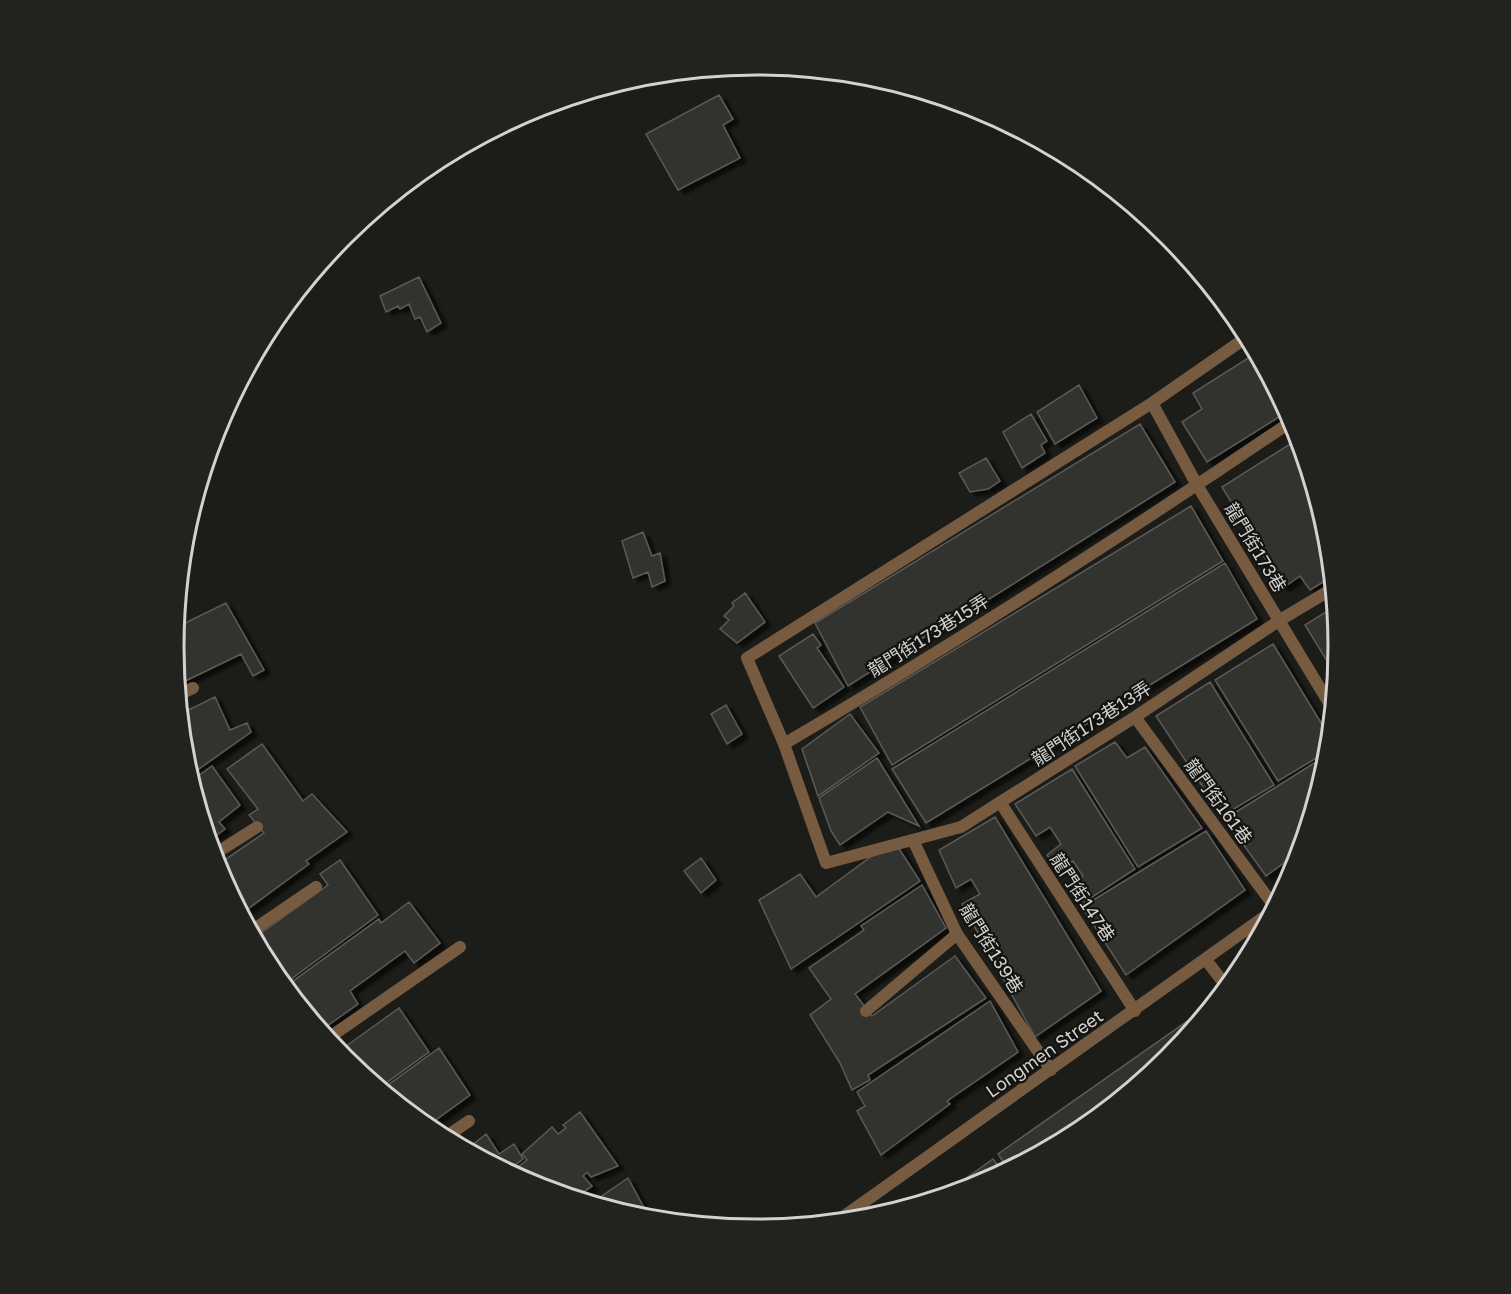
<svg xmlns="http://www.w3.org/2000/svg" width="1511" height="1294" font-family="'Golos Text','Noto Sans TC',sans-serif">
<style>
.building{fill:#33322f;stroke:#5b5a57;stroke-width:1.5;filter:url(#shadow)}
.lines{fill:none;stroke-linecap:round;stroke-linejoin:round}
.service{stroke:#765b41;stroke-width:12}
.minor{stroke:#765b41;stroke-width:12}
.labels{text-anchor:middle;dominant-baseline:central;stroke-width:4.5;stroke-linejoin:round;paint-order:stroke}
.street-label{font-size:18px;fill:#d3d2d1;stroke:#131310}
.rim{fill:none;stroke:#d3d2d1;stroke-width:3}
</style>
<defs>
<filter id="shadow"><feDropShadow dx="6" dy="4" stdDeviation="1.5" flood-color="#0009"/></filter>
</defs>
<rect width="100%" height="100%" fill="#1c1c19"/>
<!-- building -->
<path class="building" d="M719,95L733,119L723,125L740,158L678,190L646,134Z
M419,277L441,323L427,332L420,317L415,319L409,304L400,309L398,306L386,312L380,296Z
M1256,353L1287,412L1207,462L1182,422L1202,409L1193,393Z
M1079,385L1097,418L1055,444L1037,412Z
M1031,414L1047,441L1041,445L1045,453L1022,468L1003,432Z
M1140,424L1175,482L978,606L976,604L848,686L815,623Z
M1298,439L1327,534L1331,577L1310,590L1300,576L1283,588L1222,487Z
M986,458L1000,481L988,489L970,492L959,473Z
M1191,506L1223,561L892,765L860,707Z
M643,532L652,556L660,553L665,581L652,587L648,572L633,578L622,541Z
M1225,563L1257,619L926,823L892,769Z
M745,593L765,622L737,643L720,629L729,620L724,616L734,606L732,603Z
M226,603L264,670L253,676L241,654L177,685L173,647L175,628Z
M1334,607L1338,647L1335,674L1305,625Z
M813,634L821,645L817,648L844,687L813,708L779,656Z
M1273,644L1329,736L1328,751L1278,781L1215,680Z
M1210,682L1274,785L1222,816L1156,716Z
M215,697L230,730L247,723L251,732L189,776L184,760L180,714Z
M726,705L742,734L727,744L711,714Z
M850,714L879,753L818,796L802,749Z
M1115,742L1127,758L1145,747L1202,828L1138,867L1075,766Z
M262,744L303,801L312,794L347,832L306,861L309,864L241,914L216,866L264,833L249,815L258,809L227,769Z
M1327,755L1299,852L1266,876L1225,819Z
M877,758L919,826L888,812L840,845L831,831L819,798Z
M212,766L240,805L219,822L225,829L209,841L191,781Z
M1072,769L1135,869L1080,905L1068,886L1083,876L1073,861L1057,871L1047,855L1061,844L1050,827L1036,836L1015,804Z
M995,817L1101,991L1035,1037L962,904L980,894L971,879L956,888L939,850Z
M1206,831L1245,890L1126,975L1082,907Z
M896,844L920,881L791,969L759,900L800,874L816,897L872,856Z
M701,858L716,880L701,893L684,871Z
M340,860L378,915L283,985L271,970L254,938L328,885L320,874Z
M922,885L946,928L855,994L872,1016L955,956L986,998L868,1075L870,1080L852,1090L840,1063L810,1015L831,999L809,968L864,930L861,926Z
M409,902L440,943L414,963L405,951L350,991L358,1004L320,1031L285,987L379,919L381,923Z
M990,1001L1018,1052L947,1101L950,1104L881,1155L857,1111L865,1106L857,1092Z
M1213,1003L1167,1059L1079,1132L1008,1169L998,1154Z
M399,1008L429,1052L379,1088L338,1052Z
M439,1048L470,1095L426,1127L381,1090Z
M580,1112L618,1166L591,1177L587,1172L583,1176L592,1186L575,1198L532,1185L510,1173L527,1160L522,1154L552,1127L558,1134L566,1128L563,1125Z
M486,1134L499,1154L514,1144L523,1159L507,1171L466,1150Z
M993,1159L1003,1172L978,1185L941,1196Z
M628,1178L648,1215L649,1219L605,1207L599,1198Z"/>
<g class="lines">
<!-- service -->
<path class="service" d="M1152,403L1197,485L1332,708
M1292,421C1127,533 956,643 784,744L826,863L961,827L1135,717L1280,620L1332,589
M178,695L193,688
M1135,717L1274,906
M784,744L747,658L1152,403L1247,337
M1000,802L1135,1011
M913,840L957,934L1051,1070
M213,855L257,827
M250,932L316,887
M1206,960L1227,987
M866,1011L957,934
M327,1039L460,947
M444,1138L469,1121
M587,1202L588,1200"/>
<!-- minor -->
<path class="minor" d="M836,1222L1271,912"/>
</g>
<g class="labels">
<!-- street labels -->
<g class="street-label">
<text transform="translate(1256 547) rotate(59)">龍門街173巷</text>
<text transform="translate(928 635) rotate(-32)">龍門街173巷15弄</text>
<text transform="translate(1091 723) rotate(-33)">龍門街173巷13弄</text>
<text transform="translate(1219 801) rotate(54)">龍門街161巷</text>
<text transform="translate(1083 897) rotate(57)">龍門街147巷</text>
<text transform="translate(992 948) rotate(58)">龍門街139巷</text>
<text transform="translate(1044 1053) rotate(-35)">Longmen Street</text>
</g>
</g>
<!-- crop -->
<path d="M0 0H1511V1294H0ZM184 647a572 572 0 1 1 1144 0a572 572 0 1 1-1144 0Z" fill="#22221f" fill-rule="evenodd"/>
<path class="rim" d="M184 647a572 572 0 1 1 1144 0a572 572 0 1 1-1144 0Z"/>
</svg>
